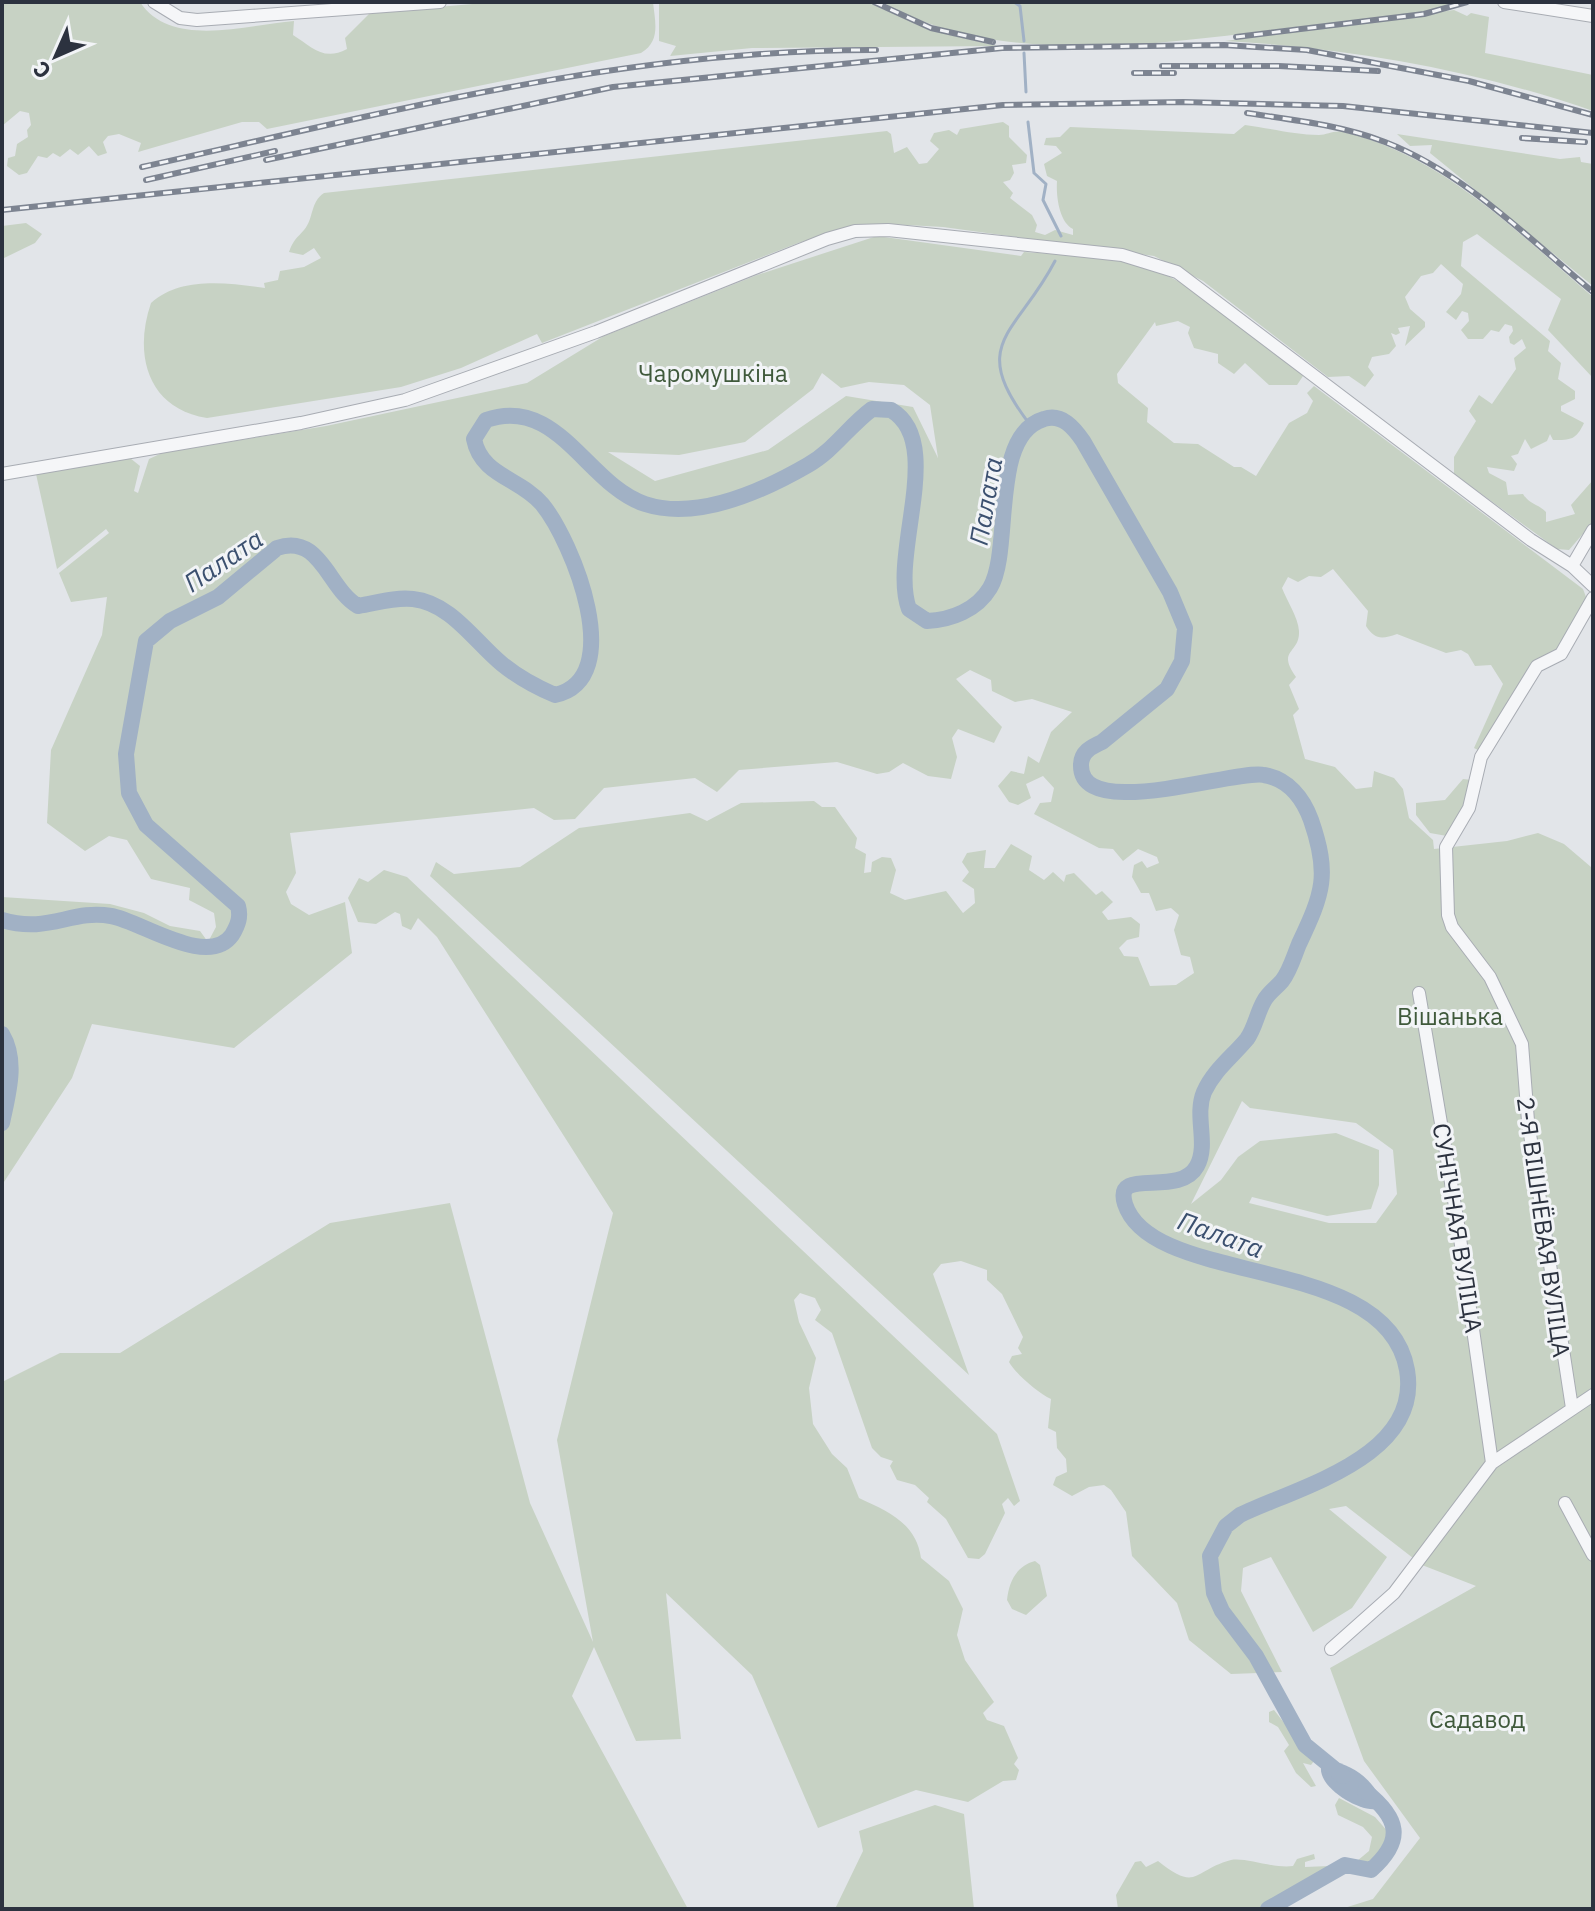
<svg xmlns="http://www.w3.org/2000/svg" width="1595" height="1911" font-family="'IBM Plex Sans',sans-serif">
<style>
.green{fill:#c7d2c4;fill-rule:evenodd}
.water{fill:#a1b1c5}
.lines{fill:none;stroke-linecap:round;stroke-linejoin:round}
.stream{stroke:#a1b1c5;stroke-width:3}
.river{stroke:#a1b1c5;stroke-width:16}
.minor-casing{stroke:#a8acb3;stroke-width:14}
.minor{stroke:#f5f6f8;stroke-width:12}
.rail-casing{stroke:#7d8491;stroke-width:6}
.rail{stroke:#f2f4f7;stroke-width:3;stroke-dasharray:9;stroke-linecap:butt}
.labels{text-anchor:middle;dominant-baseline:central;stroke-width:6;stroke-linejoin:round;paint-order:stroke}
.park-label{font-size:24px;fill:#3f593b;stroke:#f2f4f7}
.street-label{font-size:24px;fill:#2c323f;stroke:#f2f4f7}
.water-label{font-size:26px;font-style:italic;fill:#3b506f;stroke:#f2f4f7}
</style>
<rect width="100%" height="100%" fill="#e2e5e9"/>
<!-- green -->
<path class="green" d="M2,2H140C171,49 246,25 294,21L293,35C311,46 323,62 347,49L345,38L370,13L495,2H653C655,22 661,41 641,53L267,129L259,122H242L138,152L141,143L119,134L108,136L103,142L107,153L98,156L89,146L78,155L70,149L60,157L53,153L47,158L38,156L27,173L19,175L7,166L8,158L15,156L17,144L28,137L27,130L31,125L29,113L20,111L2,126Z
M659,2H868L929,30L997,46L752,48L670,56L676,46L659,41Z
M882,2H1455V5L1424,13C1381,19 1339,22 1296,27C1168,43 999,70 882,2Z
M1454,10L1467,16L1471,13L1489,17L1485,53L1593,75V111C1475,70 1350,48 1225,41Z
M1003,122L1009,126V137L1027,155L1026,163L1012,165L1014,173L1010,180L1003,182L1013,193L1010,198L1032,215L1037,225L1035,232L1045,235L1055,230L1073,235V229C1059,222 1056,196 1057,181L1047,176L1044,164L1062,153L1056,146L1044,145L1046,138L1060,137L1070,127L1234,134L1245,125C1269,128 1295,135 1319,135C1327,135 1334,130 1343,132C1442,155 1518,233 1593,297V378L1548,330L1561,299L1477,234L1463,242L1461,266L1550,341L1548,351L1561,363L1558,379L1575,391V399L1561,406V411L1584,423C1576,440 1571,440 1553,440L1550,434L1547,441L1531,449L1525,439L1518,454L1511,456L1517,464L1514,471L1487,467L1489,473L1506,482L1508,495L1523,494C1529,504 1538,504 1546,512V522L1575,514L1571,505L1593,480V522L1569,550L1557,549L1454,474V457L1476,421L1469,411L1479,395L1492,404L1516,369L1514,358L1526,348L1522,339L1514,345L1510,343L1509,337L1513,331L1512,326L1505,324L1499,332L1491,330L1483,339H1468L1461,330L1469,321L1468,313L1462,311L1456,320L1446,312L1461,294L1463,284L1441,264L1433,273L1421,276L1405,297L1410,309L1425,322V327L1405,346L1410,326L1398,328L1400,333L1396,335L1391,333L1396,346L1389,354L1372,357L1368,367L1374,375L1365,387L1349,376L1328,377L1203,281L1154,256L943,227L889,224L852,226L798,243L542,343L537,334L461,368L401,387L207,418C148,409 133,355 151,303C181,276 228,283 265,288L264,283L278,280L280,271L304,267L321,258L314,248L303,255L289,252C293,240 297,238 304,230C314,218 310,202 324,193L887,131L891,134L894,153L907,147L919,164L927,163L939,149L930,141L934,133L949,130L957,135L960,129Z
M1397,134L1560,159L1580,157L1581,162L1593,164V286L1430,153L1432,145L1410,146Z
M26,223L42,234L35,243L2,259V226Z
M877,236L1021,256L1024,252C1064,255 1108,255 1147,267C1187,279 1272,345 1303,376L1297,385H1269L1245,363L1234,374L1218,363V354L1194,348L1188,333L1190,327L1178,321L1156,326L1155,322L1117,374L1118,383L1148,408L1147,422L1174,443L1198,444L1234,467H1241L1256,476L1289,423L1307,413L1313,401L1307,393L1314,386L1583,589L1586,597L1558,648L1536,661L1482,752L1474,748L1503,684L1491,665L1475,666L1468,654L1461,650L1446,653L1397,634C1382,639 1375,640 1366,626L1368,611L1333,569L1321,577L1309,576L1298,582L1288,577L1282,588C1287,601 1298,617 1299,631C1300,654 1276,649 1296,677L1289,685L1299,709L1293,715L1305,759L1335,767L1356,789L1372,787L1374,771L1394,778L1403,789L1409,818L1433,840L1434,849L1507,841L1538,833L1564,844L1591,867L1593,1909H1341L1373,1899L1420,1838L1364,1761L1330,1668L1476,1586L1422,1565L1346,1506L1329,1509L1387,1557L1352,1608L1313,1632L1271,1557L1243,1568L1241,1591L1282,1672L1231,1674L1189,1640L1177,1603L1132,1556L1126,1512L1111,1490L1104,1485L1089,1487L1072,1496L1053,1485L1056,1477L1067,1472L1066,1459L1057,1448L1056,1432L1048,1428L1051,1399C1038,1393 1016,1374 1009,1362L1012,1356L1022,1354L1018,1348L1023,1337L1002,1294L987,1280V1270L961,1261L941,1264L933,1274L969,1375L430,876L436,862L454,874L520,867L579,828L690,813L707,821L741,803L814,801L822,807H835L857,838L855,848L866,854L864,873L871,872L872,862L882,857L891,858L896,870L890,893L905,900L946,891L963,913L975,903L974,889L962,881L969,872L962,862L967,853L986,850L984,868H995L1011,844L1032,856L1029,870L1044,880L1053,872L1064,882L1066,875L1074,873L1096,895L1102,891L1113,902L1102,912L1108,920L1131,917L1140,924L1139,937L1127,940L1119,948L1124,956L1138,957L1150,986L1176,985L1194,973L1190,957L1181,955L1174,930L1179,915L1171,908L1156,911L1149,893H1141L1132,877L1134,865L1142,861L1147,868L1159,863L1157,857L1138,849L1123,861L1113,849L1099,848L1034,814L1040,803L1051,802L1054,788L1043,776L1026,784L1031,798L1018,805L1009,802L998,786L1011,771L1024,774L1028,756L1039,763L1051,732L1072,712L1032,699L1015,702L992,691L991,680L970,670L956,679L1002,727L994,743L958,729L952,738L957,757L951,779L928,776L903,763L889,772L877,774L837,762L739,770L717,792L695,778L604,788L575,819L554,820L534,808L290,833L296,873L286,892L291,904L309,915L345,902L352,953L234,1048L92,1024L72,1078L2,1185V897L110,904L144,913L170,926L200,931L208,942L216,927L214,913L189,900L190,888L151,879L127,840L109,836L85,851L47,823L51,750L102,635L107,597L71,602L59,573L109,533L106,529L57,569L36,474L130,458L140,466L134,491L138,493L149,459L162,453L326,426L527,383L604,336L757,275ZM822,373L841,388L869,382L904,385L930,405L938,458L913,407L846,396L768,450L655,481L608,452L679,455L745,442L813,389ZM1242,1101L1250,1108L1356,1123L1393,1150L1397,1194L1376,1223H1329L1249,1203L1252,1197L1327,1216L1371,1209L1379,1185V1150L1336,1133L1260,1141L1238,1157L1221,1180L1191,1204Z
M1463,779L1472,780L1469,799L1447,836L1430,833L1416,815V803L1445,800Z
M384,870L407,877L997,1434L1020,1501L1014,1506L1008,1498L1002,1504L1005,1513L985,1554L979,1559L968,1558L946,1519L927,1502L929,1498L915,1485L897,1480L890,1466L893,1461L881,1457L872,1448L832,1333L815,1320L821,1310L815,1298L800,1293L794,1300L799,1322L816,1358L809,1388L813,1424L832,1454L847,1468L859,1498C889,1512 916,1523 921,1558L949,1581L963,1609L957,1635L965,1660L994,1702L983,1713L987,1720L1004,1726L1018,1758L1014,1764L1019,1770L1016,1780L1003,1781L968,1802L916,1790L818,1828L752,1675L666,1593L681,1739L636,1741L594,1647L572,1696L688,1909H2V1382L60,1353H120L330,1223L450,1203L530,1503L593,1642L557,1440L613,1213L437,937L418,918L411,930L402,926L400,914L395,912L376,924L358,922L348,898L359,878L368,882Z
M1035,1561L1040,1565L1047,1596L1026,1615L1012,1609L1007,1600C1009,1582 1016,1566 1035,1561Z
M1274,1710L1314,1761L1311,1765L1303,1763L1316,1786L1311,1787L1296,1773L1284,1751L1289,1745L1278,1727L1269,1722V1712Z
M1339,1798L1375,1817L1389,1833L1379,1858L1366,1865L1357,1861L1369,1851L1372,1837L1363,1827L1338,1815L1335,1805Z
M935,1805L964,1814L974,1909H835L863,1851L859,1831Z
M1314,1854L1315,1859L1305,1862V1867L1354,1865L1316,1887L1263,1909H1118L1116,1895L1135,1862L1141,1861L1146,1867L1158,1861C1198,1893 1193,1870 1231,1860C1246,1857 1274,1869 1293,1866L1297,1859Z"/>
<!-- water -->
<path class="water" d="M1330,1761C1353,1764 1376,1782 1382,1804L1379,1808C1364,1815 1319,1789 1321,1768Z"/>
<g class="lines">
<!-- stream -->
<path class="stream" d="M1014,2L1020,6L1024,41
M1024,53L1026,92
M1028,122L1034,173L1046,184L1043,200L1061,236
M1031,426C966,342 1016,336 1055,261"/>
<!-- river -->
<path class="river" d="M2,920C49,934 71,909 111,916C141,921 208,969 232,935C238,925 241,917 238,906L146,825L129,793L126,754L146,641L170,621L218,597L277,548C321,533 328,589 358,606C377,603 394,597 413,599C451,603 475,642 502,664C518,677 536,687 555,695C628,679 573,542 542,504C520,478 481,476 474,439L486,420C558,395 587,485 645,504C697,521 763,491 808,465C833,451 849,426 872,409L891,410C946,442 889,555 909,609L927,621C951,620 977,610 990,588C1013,550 989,435 1044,419C1062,413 1074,428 1083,441L1170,592L1185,628L1182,661L1167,689L1102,742C1091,747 1081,752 1081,765C1080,823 1235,769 1264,775C1288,779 1303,798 1311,820C1330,875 1323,893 1299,944C1294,956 1290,971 1282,981C1276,988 1268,993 1264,1001C1257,1013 1255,1028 1247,1039C1232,1057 1214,1070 1204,1092C1194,1116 1209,1144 1197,1166C1179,1199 1113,1165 1125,1204C1152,1288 1387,1252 1407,1370C1422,1457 1298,1487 1240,1515L1226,1526L1210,1556L1214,1593L1222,1611L1256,1656L1305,1745L1343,1776
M2,1034C18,1061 8,1094 2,1123
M1268,1909L1345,1865L1371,1870C1405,1840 1399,1818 1365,1791"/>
<defs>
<path id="minor" d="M154,2L180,18L197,20L440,2
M1504,2L1593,16
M2,474L301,423L405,400L596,332L827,239L855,231L888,230L1122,255L1177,272L1531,540L1572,566L1593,586
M1572,566L1593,530
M1419,993L1458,1224L1492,1463
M1572,1408L1528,1121L1522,1044L1490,977L1452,927L1448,915L1446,847L1469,808L1481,757L1537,666L1561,654L1593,598
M1565,1503L1593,1555
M1331,1649L1394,1593L1492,1463L1593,1395"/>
</defs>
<!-- minor casing -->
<use href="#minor" class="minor-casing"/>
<!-- minor -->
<use href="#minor" class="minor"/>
<defs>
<path id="rail" d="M874,2L931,28L993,42
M1236,37L1424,14L1467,2
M1162,66H1279L1378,71
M1134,73H1174
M1247,113C1293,120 1341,125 1385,142C1465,173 1528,238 1593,292
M1522,138L1585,142
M266,160L613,87L1002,48L1224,45L1307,50L1469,81L1593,115
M142,167C384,113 626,49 876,50
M146,180L275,151
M2,210L1003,105L1183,102L1343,106L1593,133"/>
</defs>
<!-- rail casing -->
<use href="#rail" class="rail-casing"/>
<!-- rail -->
<use href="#rail" class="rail"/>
</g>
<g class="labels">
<!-- park labels -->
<g class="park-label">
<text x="713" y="373">Чаромушкіна</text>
<text x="1450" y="1016">Вішанька</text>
<text x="1477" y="1719">Садавод</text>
</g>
<!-- street labels -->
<g class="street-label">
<text transform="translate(1544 1227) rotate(82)">2-Я ВІШНЁВАЯ ВУЛІЦА</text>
<text transform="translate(1458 1228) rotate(81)">СУНІЧНАЯ ВУЛІЦА</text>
</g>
<!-- water labels -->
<g class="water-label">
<text transform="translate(985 501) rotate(-80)">Палата</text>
<text transform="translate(223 560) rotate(-34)">Палата</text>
<text transform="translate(1221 1234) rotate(20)">Палата</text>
</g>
</g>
<!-- border -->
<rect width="1595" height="1911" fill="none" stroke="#2c323f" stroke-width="8"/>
<!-- north arrow -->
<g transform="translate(56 56) rotate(225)" stroke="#f2f4f7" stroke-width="6" paint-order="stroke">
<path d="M0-6L14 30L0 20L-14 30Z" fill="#2c323f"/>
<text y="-12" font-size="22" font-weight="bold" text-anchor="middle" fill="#2c323f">С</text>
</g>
</svg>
